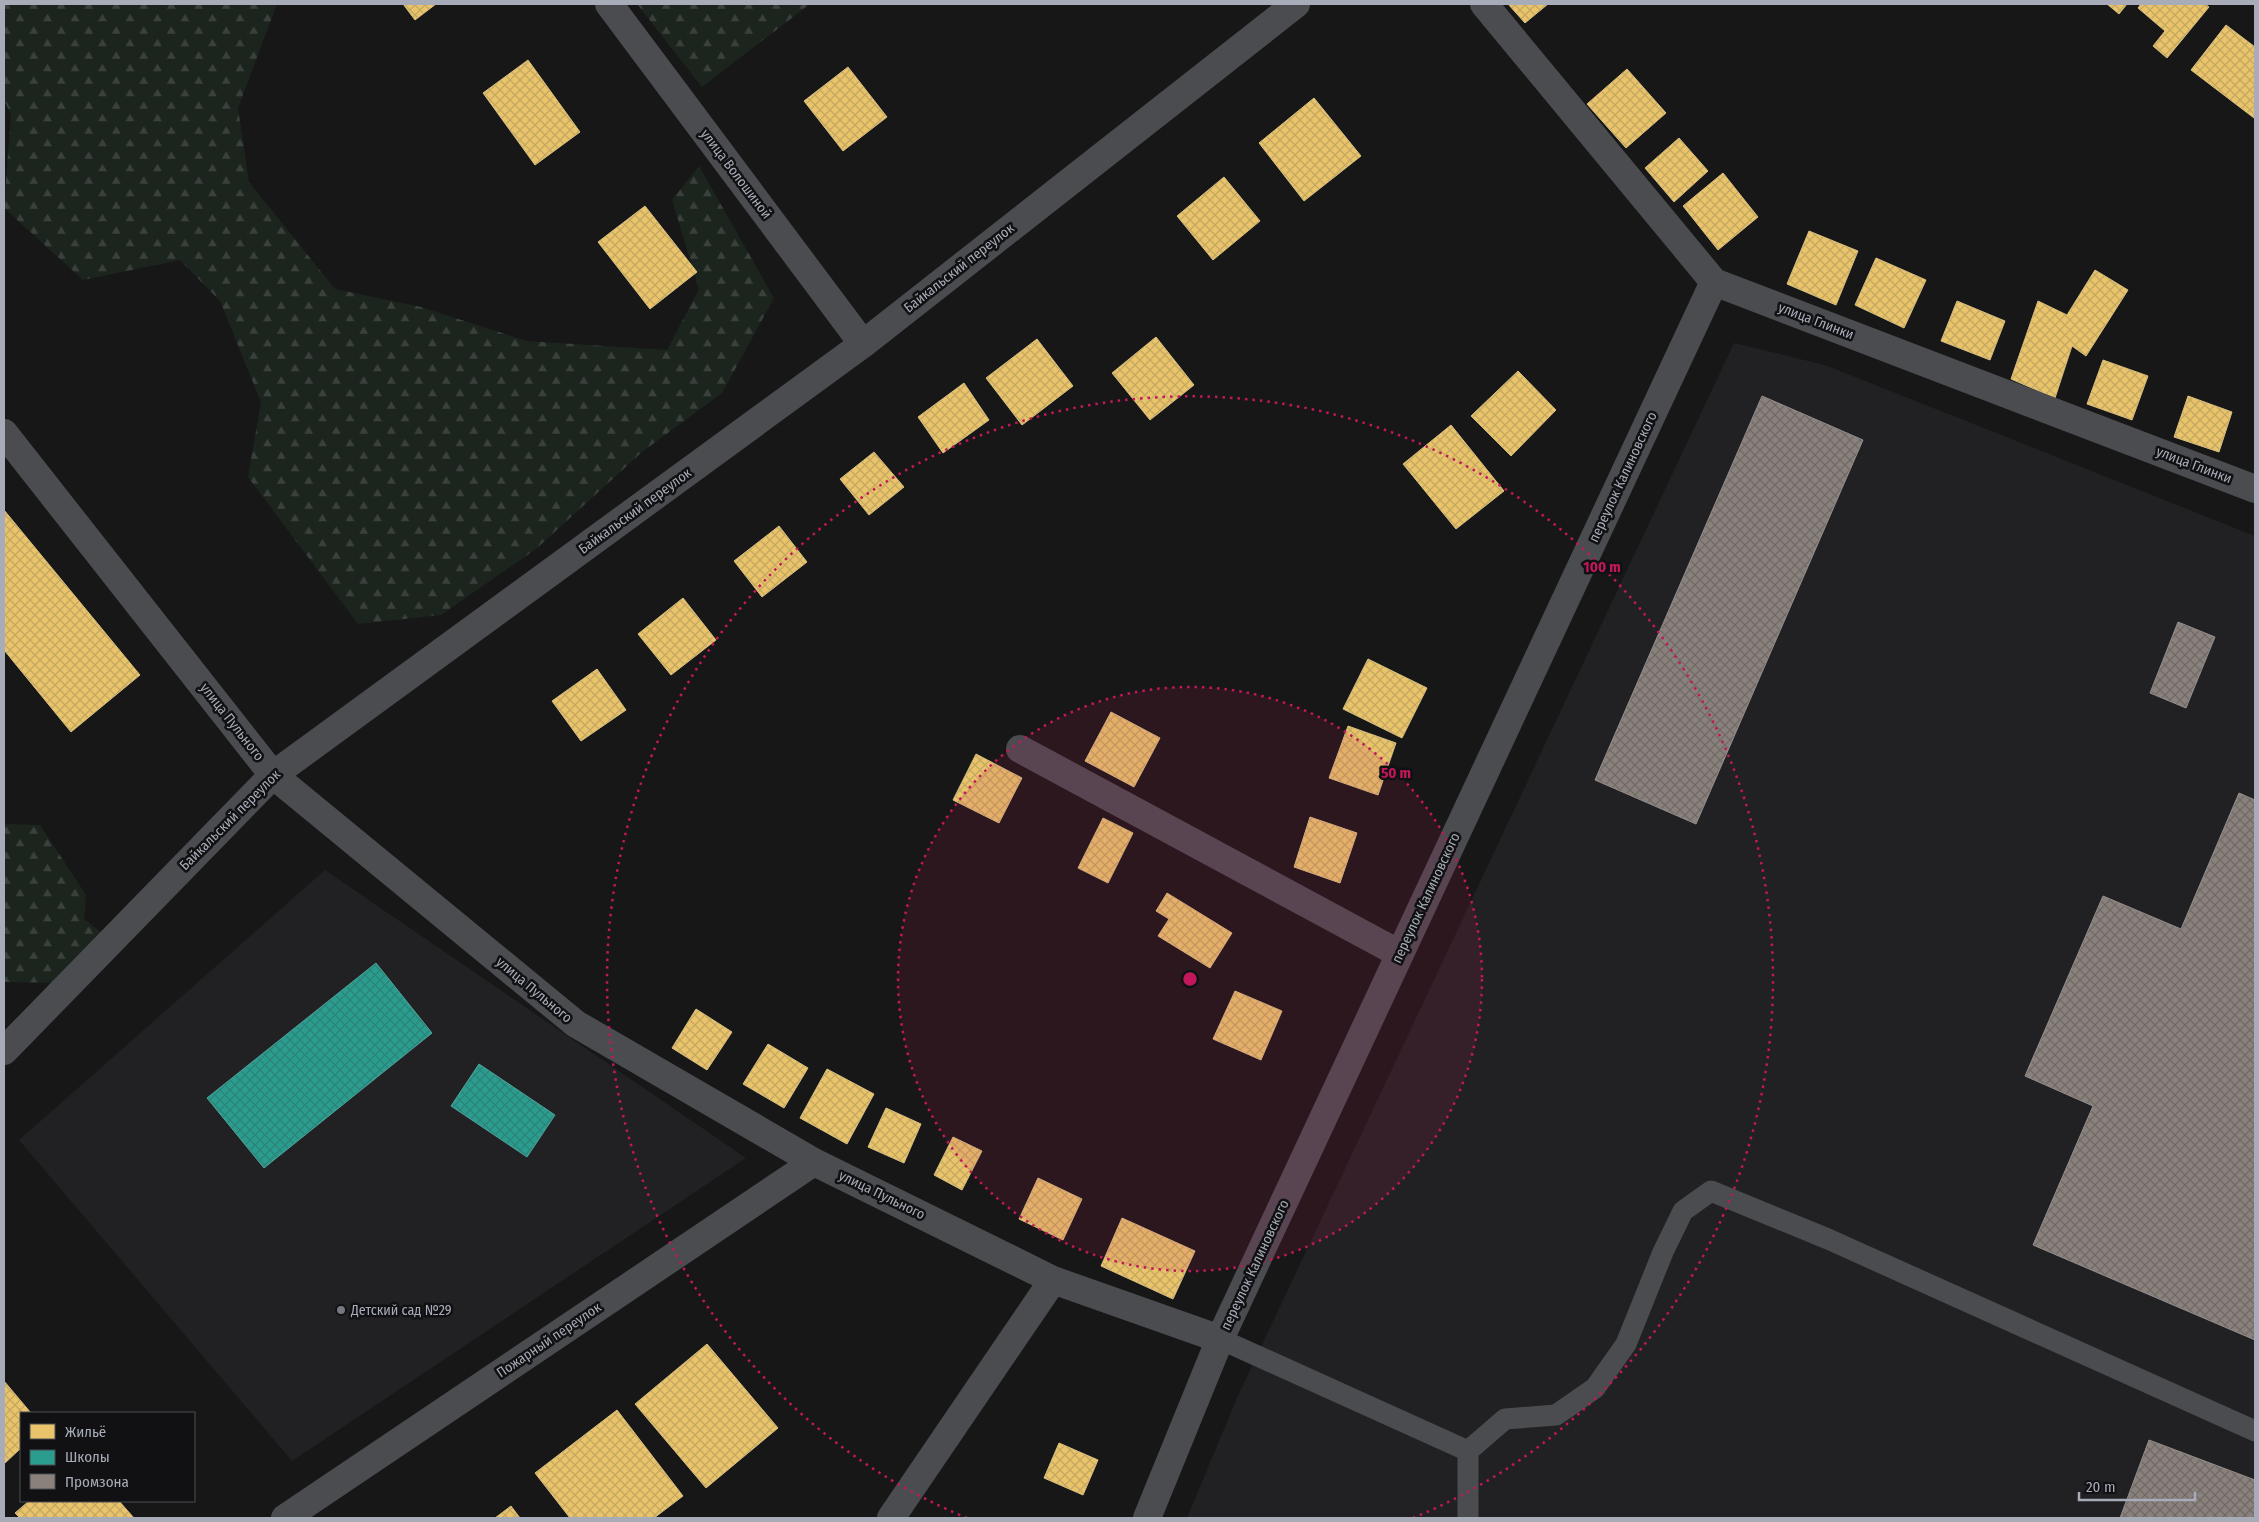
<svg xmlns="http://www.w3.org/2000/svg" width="2259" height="1522" font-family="'Fira Sans Condensed',sans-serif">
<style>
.built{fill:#212123}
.forest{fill:url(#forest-firs)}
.homes{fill:url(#homes-cross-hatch);stroke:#d5bd81}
.schools{fill:url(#schools-cross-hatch);stroke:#50a29b}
.industry{fill:url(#industry-cross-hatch);stroke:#938e8e}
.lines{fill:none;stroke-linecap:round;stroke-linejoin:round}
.service{stroke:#4a4c50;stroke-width:21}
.minor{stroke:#4a4c50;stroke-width:28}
.ring{fill:none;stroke:#c2185b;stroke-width:2.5;stroke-dasharray:2.5 5}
.poi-dot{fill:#757880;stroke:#111113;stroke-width:2}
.labels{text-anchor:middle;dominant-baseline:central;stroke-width:5;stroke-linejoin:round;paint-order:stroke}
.street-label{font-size:14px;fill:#a7acb8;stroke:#111113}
.poi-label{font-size:14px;fill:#a7acb8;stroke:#111113;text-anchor:start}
.centre{fill:#c2185b;stroke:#111113;stroke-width:2.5}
.ring-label{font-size:15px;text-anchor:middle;font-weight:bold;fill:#c2185b;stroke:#111113;stroke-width:5;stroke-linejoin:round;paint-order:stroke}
</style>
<defs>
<pattern id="forest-firs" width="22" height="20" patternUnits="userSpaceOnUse" patternTransform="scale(1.25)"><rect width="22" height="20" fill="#1c241e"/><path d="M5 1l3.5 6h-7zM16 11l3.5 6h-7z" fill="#3a413d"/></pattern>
<pattern id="homes-cross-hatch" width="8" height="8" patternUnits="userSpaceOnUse" patternTransform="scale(1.25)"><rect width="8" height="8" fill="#e9c46a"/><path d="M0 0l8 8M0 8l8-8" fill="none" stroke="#c4a760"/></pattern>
<pattern id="schools-cross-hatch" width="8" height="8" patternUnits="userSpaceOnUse" patternTransform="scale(1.25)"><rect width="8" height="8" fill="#2a9d8f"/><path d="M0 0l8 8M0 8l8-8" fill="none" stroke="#2c8379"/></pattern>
<pattern id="industry-cross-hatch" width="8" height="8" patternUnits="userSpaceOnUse" patternTransform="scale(1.25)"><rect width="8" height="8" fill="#8a817c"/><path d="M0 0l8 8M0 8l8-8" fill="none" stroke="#706a67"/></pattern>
</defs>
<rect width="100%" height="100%" fill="#171717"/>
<!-- built -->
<path class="built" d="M1734,343L1825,365L2255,536V1518H1187L1236,1400Z
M325,870L746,1158L292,1461L19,1140Z"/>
<!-- forest -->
<path class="forest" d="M4,4H277L238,108L249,182L335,289L421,307L527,341L667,350L699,289L672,200L699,166L774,298L722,393L642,452L536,549L441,615L358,624L248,477L261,402L220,301L180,260L83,280L4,208L11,115L4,100Z
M637,4H810L702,87Z
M4,824L40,825L86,895L84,919L114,942L80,983L4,982Z"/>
<!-- homes -->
<path class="homes" d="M403,4H436L415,20Z
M1508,4H1548L1525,23Z
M2107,4H2127L2119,14Z
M2141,4H2205L2209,7L2167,58L2153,46L2165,31L2138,8Z
M2226,25L2255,47L2254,118L2191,70Z
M528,60L580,132L535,165L483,93Z
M848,67L887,117L843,151L804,101Z
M1627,69L1666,113L1626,148L1587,104Z
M1314,98L1361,156L1304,201L1259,143Z
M1679,138L1708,171L1674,202L1645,168Z
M1723,173L1758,217L1718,250L1683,206Z
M1224,177L1260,221L1213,260L1177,216Z
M645,206L697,272L650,309L598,242Z
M1809,231L1858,251L1836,305L1787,284Z
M1876,258L1926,280L1904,328L1855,305Z
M2095,270L2128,290L2086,356L2072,346L2055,398L2011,379L2038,301L2067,315Z
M1957,301L2005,321L1990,360L1941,341Z
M1156,337L1194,385L1150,420L1112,373Z
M1037,339L1073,386L1022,425L986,378Z
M2103,360L2148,376L2132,420L2087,404Z
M1518,371L1556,410L1511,456L1471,416Z
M964,383L989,420L943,453L918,417Z
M2188,396L2232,412L2219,452L2174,437Z
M1451,425L1504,491L1456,529L1403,464Z
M874,452L904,487L869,515L840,479Z
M4,510L140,675L71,732L4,650Z
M779,526L807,562L762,597L734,561Z
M683,598L716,640L671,675L638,634Z
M1368,659L1427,688L1402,738L1343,709Z
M597,669L626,710L581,741L552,701Z
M1111,712L1160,738L1134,787L1085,761Z
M1348,726L1396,743L1378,795L1329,778Z
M976,754L1022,778L999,823L953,800Z
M1310,817L1357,833L1340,883L1294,867Z
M1103,818L1133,833L1108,883L1078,868Z
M1167,893L1232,933L1210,968L1158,936L1169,919L1156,911Z
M1235,991L1282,1011L1261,1060L1213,1039Z
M696,1009L732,1032L707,1070L672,1048Z
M768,1044L808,1068L784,1108L743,1084Z
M827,1069L874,1094L847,1144L800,1118Z
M886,1108L921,1124L904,1163L868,1147Z
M953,1137L982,1151L962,1190L934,1175Z
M1038,1178L1082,1199L1063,1240L1019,1219Z
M1122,1218L1195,1251L1173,1299L1101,1266Z
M707,1344L778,1428L706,1488L635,1404Z
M4,1381L31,1413H21V1448L4,1464Z
M617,1410L683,1496L654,1518H570L535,1473Z
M1059,1443L1098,1460L1083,1495L1044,1478Z
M29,1501H119L134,1518H20L15,1513Z
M511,1506L520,1518H495Z"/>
<!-- schools -->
<path class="schools" d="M376,963L432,1033L264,1168L207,1098Z
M479,1064L555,1115L527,1157L451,1106Z"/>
<!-- industry -->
<path class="industry" d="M1762,396L1863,440L1696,824L1595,780Z
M2178,622L2215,637L2186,708L2150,693Z
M2239,793L2255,800V1340L2033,1245L2093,1106L2025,1076L2103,896L2181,929Z
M2149,1440L2255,1480V1518H2120Z"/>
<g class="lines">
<!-- service -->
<path class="service" d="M1220,1339L1468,1451
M1468,1518V1451L1505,1419L1556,1415L1595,1388L1626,1344L1663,1252L1683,1211L1711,1191L1828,1239L2255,1431"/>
<!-- minor -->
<path class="minor" d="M609,4L863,344
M1484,4L1714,282L2255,489
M4,433L273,775L576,1024L814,1162L1053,1280L1220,1339
M1020,749L1400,954
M4,1051L273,775L863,344L1296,4
M285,1518L814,1162
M891,1518L1053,1280
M1147,1518L1220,1339L1714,282"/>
</g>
<!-- distance rings -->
<circle cx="1190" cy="979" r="292" fill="#c2185b" fill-opacity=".12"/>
<g class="ring">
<circle cx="1190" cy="979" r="292"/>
<path d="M967 1518A583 583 0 1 1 1413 1518"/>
</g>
<!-- markers -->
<circle class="poi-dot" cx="341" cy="1310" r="5"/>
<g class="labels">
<!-- street labels -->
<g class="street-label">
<text transform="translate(736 174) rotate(53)">улица Волошиной</text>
<text transform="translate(959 268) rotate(-38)">Байкальский переулок</text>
<text transform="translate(1816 321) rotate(21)">улица Глинки</text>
<text transform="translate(2194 465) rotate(21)">улица Глинки</text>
<text transform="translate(1623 477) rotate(-65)">переулок Калиновского</text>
<text transform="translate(635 511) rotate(-36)">Байкальский переулок</text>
<text transform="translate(232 722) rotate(52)">улица Пульного</text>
<text transform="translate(230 820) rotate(-45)">Байкальский переулок</text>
<text transform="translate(1426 898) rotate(-65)">переулок Калиновского</text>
<text transform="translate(534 990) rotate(40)">улица Пульного</text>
<text transform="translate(882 1195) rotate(26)">улица Пульного</text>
<text transform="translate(1255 1265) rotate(-65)">переулок Калиновского</text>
<text transform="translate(549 1340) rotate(-34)">Пожарный переулок</text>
</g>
<!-- poi labels -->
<g class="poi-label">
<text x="351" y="1310">Детский сад №29</text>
</g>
</g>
<circle cx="1190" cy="979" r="8" class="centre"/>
<g class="ring-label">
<text x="1602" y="572">100 m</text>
<text x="1396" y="778">50 m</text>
</g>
<!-- border -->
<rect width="2259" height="1522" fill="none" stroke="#a7acb8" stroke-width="10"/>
<!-- legend -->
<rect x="20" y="1412" width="175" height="90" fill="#111113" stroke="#4d4f55"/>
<rect x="30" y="1424" width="25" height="15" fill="#e9c46a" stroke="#4d4f55"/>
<text x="65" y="1437" font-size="15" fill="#a7acb8">Жильё</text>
<rect x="30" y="1450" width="25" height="15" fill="#2a9d8f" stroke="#4d4f55"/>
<text x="65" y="1462" font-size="15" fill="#a7acb8">Школы</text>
<rect x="30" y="1474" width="25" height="15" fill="#8a817c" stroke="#4d4f55"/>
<text x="65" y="1487" font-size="15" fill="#a7acb8">Промзона</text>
<!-- scale -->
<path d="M2079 1492v8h116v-8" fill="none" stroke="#a7acb8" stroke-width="2.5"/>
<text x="2086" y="1492" font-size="15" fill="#a7acb8" stroke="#111113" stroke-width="4" paint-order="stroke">20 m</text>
</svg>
